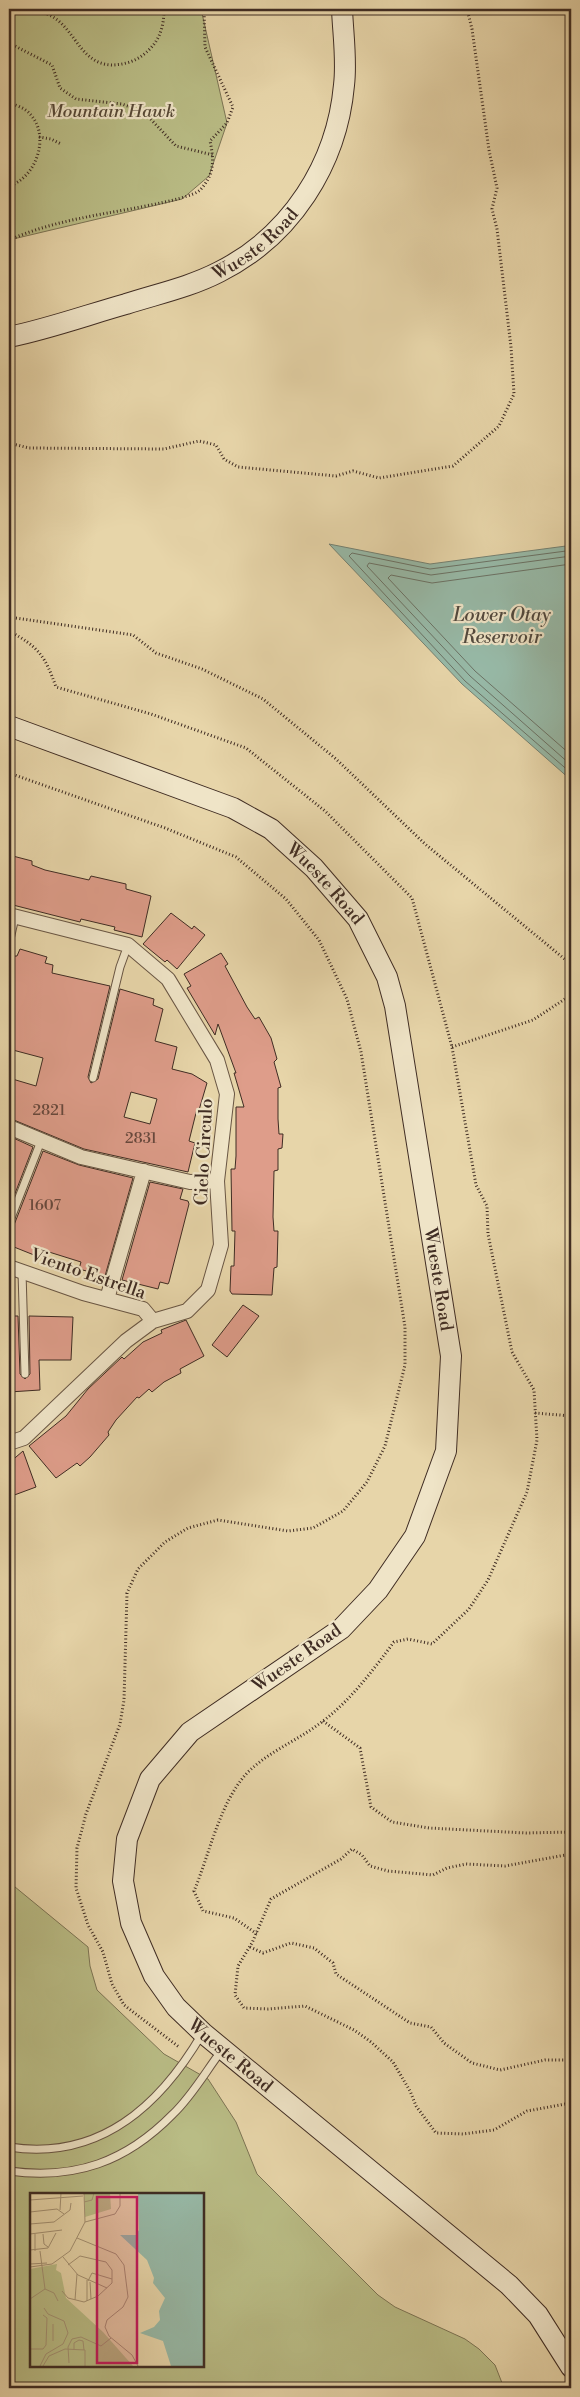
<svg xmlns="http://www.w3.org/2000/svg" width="580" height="2397" font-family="'Libre Bodoni',serif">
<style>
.green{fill:#b9bc85;stroke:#7c7454;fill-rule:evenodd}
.water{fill:#97b9a7;stroke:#748172}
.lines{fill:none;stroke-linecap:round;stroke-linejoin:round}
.shore{stroke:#6b7265;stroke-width:1}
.building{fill:#de9d8a;stroke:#3f2c23;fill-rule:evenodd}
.lane-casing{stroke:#695644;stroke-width:9}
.street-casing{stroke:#695644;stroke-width:16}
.secondary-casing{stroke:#3f2c23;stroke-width:22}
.path{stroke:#3f2c23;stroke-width:3;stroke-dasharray:1 2.5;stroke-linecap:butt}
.lane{stroke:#efe4c7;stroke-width:7}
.street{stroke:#efe4c7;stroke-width:14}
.secondary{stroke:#efe4c7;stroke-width:20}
.labels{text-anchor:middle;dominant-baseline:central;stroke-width:4.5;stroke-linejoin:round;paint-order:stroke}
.number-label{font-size:15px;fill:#67483d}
.park-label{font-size:18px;font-style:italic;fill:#574937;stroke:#efe4c7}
.street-label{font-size:18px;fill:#3f2c23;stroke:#efe4c7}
.water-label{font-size:19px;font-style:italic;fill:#51483d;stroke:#efe4c7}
.inset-road{fill:none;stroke:#a49173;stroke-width:1}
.view{fill:#c2185b;fill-opacity:0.15;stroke:#c2185b;stroke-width:2.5}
.inset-edge{fill:none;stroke:#3f2c23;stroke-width:2.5}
</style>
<rect width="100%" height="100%" fill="#e7d5a9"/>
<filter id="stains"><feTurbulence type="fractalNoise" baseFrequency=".004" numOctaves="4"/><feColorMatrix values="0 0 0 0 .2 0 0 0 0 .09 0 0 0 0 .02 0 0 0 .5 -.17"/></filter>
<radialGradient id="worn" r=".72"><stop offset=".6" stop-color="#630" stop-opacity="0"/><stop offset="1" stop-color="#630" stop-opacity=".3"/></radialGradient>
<!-- green -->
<path class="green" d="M9,9H201L227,123L209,176L182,199L9,240Z
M9,1882L88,1947L90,1966L97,1990L164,2054L208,2079L236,2122L257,2174L378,2295L395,2307L465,2339L479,2349L495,2365L504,2388H9ZM31,2194H202V2366H31Z"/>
<!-- water -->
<path class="water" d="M571,537V780L462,684L329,544L430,564L566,546Z"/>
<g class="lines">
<!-- shore -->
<path class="shore" d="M571,546L566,551L430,569L352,553L349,556L465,681L571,773
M571,556L431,575L369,563L367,566L470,676L571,765
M571,564L432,583L391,575L388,578L475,671L571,755"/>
</g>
<!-- building -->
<path class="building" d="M9,855L32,861V865L45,870L89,880L91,876L126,884V889L151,896L142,937L114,930L115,927L81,919L80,922L9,904Z
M171,913L192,929L194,926L205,935L177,969L167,960L165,962L143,944Z
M20,949L47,957L45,963L53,965L52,973L110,986L88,1077L91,1083L98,1079L120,989L154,999L153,1005L163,1009L155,1041L177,1047L172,1069L192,1074L207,1083L199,1110L197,1109L189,1141L195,1143L188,1172L84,1149L9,1118V1078L36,1086L43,1058L9,1049V974L15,956H17ZM131,1092L157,1099L150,1124L124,1117Z
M221,953L228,964L225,966L247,1007L255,1019L259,1017L271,1038L277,1059L274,1062L281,1087L278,1088V1119L279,1134H283L282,1148L278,1149V1170L274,1171L273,1217L274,1231H278L277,1267L274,1268L272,1295L232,1294L230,1291L231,1266H234L235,1231H232L231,1169H235L236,1156V1107H244L234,1073H236L218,1024L215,1035L187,988L191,986L184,974Z
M9,1136L33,1147L9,1209Z
M43,1151L79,1165L133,1178L105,1276L79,1269L81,1262L49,1252L41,1251L39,1257L9,1245V1228L14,1225Z
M150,1182L183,1189L180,1199L188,1201L189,1204L169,1282L168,1284L160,1282L158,1289L122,1280Z
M243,1305L259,1316L227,1357L212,1345Z
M9,1316H18L20,1374L25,1379L30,1374L29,1316L73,1317L71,1360H39L40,1390L9,1392Z
M186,1320L204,1356L180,1369L181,1373L164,1382L152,1392L149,1389L139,1398L137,1397L116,1420L108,1432L109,1435L90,1457L80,1466L77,1463L56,1478L29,1446L66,1416L88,1389L122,1357L124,1359L143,1342L162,1333L161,1330Z
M23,1451L36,1487L9,1497V1463Z"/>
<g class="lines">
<defs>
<path id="lane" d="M9,944L15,917
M93,1078L120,967L128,945
M9,1223L41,1141
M22,1272L25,1374
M9,2147C99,2161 159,2107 202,2034
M9,2171C75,2180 126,2162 173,2114C192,2096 206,2071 222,2050"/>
<path id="street" d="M9,915L128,945L168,979L217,1060L227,1094L217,1181L221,1245L208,1290L187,1311L153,1321L126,1341L24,1438L9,1443
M9,1127L81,1157L190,1182L217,1181
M9,1267L83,1293L143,1309L153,1321
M107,1299L144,1171"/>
<g id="secondary">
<path id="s1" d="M9,337C48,329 87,315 126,304C157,294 190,287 219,272C291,236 337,164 344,85C347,60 343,34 342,9"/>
<path id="s2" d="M9,726L233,808L271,829L314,868L358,919L387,977L395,1006L451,1356L446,1451L415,1536L378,1590L341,1629L190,1732L150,1779L127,1839L123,1881L131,1923L154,1976L176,2007L203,2033L509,2285L538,2315L571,2367"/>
</g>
</defs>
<!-- lane casing -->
<use href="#lane" class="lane-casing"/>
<!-- street casing -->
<use href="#street" class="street-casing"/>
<!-- secondary casing -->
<use href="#secondary" class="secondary-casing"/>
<!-- path -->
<path class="path" d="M9,10C20,11 36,10 47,14C75,25 78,63 111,65C122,65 134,62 143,55C159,43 164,28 164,9
M9,43L52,65L60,88L76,99L122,104L144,112L176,146L213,155
M9,103C16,105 25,108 30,114C51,136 36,178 9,186
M39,137L51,139L61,144
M9,240C32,230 57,223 82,218C102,213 189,201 200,190C215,174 214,160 210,141L227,123L233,107L205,47L204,9
M9,443L29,448L164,449L199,441L216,445L224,459L238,467L336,476L353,471L379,478L453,466L499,426L514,394L511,347L497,229L492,209L497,188L489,150L472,29L467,9
M9,617L133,635L156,653L202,669L263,699L336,759L425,844L567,961L571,972
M9,631C39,647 45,656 56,687L151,714L246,748L325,811L412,898L452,1047L476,1185L487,1206L488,1234L512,1352L534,1390L537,1440L527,1492L488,1580L469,1609L432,1644L408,1639L394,1642C373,1670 351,1700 323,1721C299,1740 269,1751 247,1773C219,1804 210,1853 194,1891L203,1911L234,1918L257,1934
M9,773L165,828L236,857L286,899L319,940L347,999L361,1052L405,1327V1365L385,1446L367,1482L343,1511L313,1528L288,1531L218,1520L188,1528L165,1542L138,1569L127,1593L124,1700L120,1724L86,1814L77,1848L76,1888L88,1925L103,1952L112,1984L124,2005L179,2047
M452,1047L533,1020L571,995
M535,1413L571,1416
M323,1721L360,1748L371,1807L392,1822L429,1828L526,1833L571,1832
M571,1854L505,1866L466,1864L447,1868L433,1875L388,1871L370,1866L362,1855L352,1849L341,1859L271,1899L252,1943L238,1966L235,1995L244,2008L268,2009L305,2006L354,2030L371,2042L393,2062L410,2091L416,2106L436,2133L463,2134L494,2130L527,2111L571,2103
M250,1947L263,1953L291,1943L314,1948L333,1963L336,1974L410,2023L431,2027L444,2043L472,2063L500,2070L545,2060H571"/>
<!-- lane -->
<use href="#lane" class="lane"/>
<!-- street -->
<use href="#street" class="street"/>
<!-- secondary -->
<use href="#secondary" class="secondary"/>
</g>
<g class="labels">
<!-- number labels -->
<g class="number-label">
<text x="49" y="1110">2821</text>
<text x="141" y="1138">2831</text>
<text x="45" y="1205">1607</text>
</g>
<!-- park labels -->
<g class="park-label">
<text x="111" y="111">Mountain Hawk</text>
</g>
<!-- street labels -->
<g class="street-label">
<text stroke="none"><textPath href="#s1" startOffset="266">Wueste Road</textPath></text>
<text stroke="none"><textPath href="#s2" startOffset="359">Wueste Road</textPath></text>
<text transform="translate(204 1152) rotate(-87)">Cielo Circulo</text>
<text transform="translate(88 1274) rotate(19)">Viento Estrella</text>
<text stroke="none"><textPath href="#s2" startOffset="779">Wueste Road</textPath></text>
<text transform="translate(297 1658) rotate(-35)">Wueste Road</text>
<text stroke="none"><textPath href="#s2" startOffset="1724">Wueste Road</textPath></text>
</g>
<!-- water labels -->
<g class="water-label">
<text x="502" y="615">Lower Otay<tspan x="502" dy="22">Reservoir</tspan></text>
</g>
</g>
<!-- overview -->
<g transform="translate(30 2193)">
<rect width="174" height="174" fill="#e7d5a9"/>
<path d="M54,0H80L81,16L55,24ZM27,71L26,77L31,80L36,105L73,139L103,173H0V76Z" fill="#b9bc85"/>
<path d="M108,0H174V173H141L133,148L110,140L124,134L130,127L129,118L135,105L123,90L124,85L117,67L90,42H106L109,37Z" fill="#97b9a7"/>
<path class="inset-road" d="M0,7L53,3M54,9L62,7L64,0M30,17L31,0M0,19L27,16L34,21M55,29L85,21L90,13V0M0,31L24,29L40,17L41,10M0,41L32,37M5,41V58M13,41L14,51L18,54M47,45L86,61L94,72L98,104L93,114L77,127L75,134L79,143L102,162L108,173M0,57L18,55L26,40M10,58L15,96M33,64L48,82L77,95M0,71L17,70M0,74L22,71L40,58L55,29L54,0M57,87V108M58,88L62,80L82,86M60,89L61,106M32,98L38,105L54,109L68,103L82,90V77L76,69L50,63L38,72M0,106L15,96L24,100L28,108M45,107L47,81M23,148V131M0,156H13L16,152L17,125L13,122M44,157V150L49,147L53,148L54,157M39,170L38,154L42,146L51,144L71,153L81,145M10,173L16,161L33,151L38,140L34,128L18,121L14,115M13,173L19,163L35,156L55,157V173"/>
<path class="view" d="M67,4H107V170H67Z"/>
<rect width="174" height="174" class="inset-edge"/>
</g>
<!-- margin -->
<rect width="580" height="2397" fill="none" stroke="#e7d5a9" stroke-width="30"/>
<rect x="10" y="10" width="560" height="2377" fill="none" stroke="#3f2c23" stroke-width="2.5"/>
<rect x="15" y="15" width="550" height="2367" fill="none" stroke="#3f2c23"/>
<rect width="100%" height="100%" filter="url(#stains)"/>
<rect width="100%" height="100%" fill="url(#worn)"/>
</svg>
